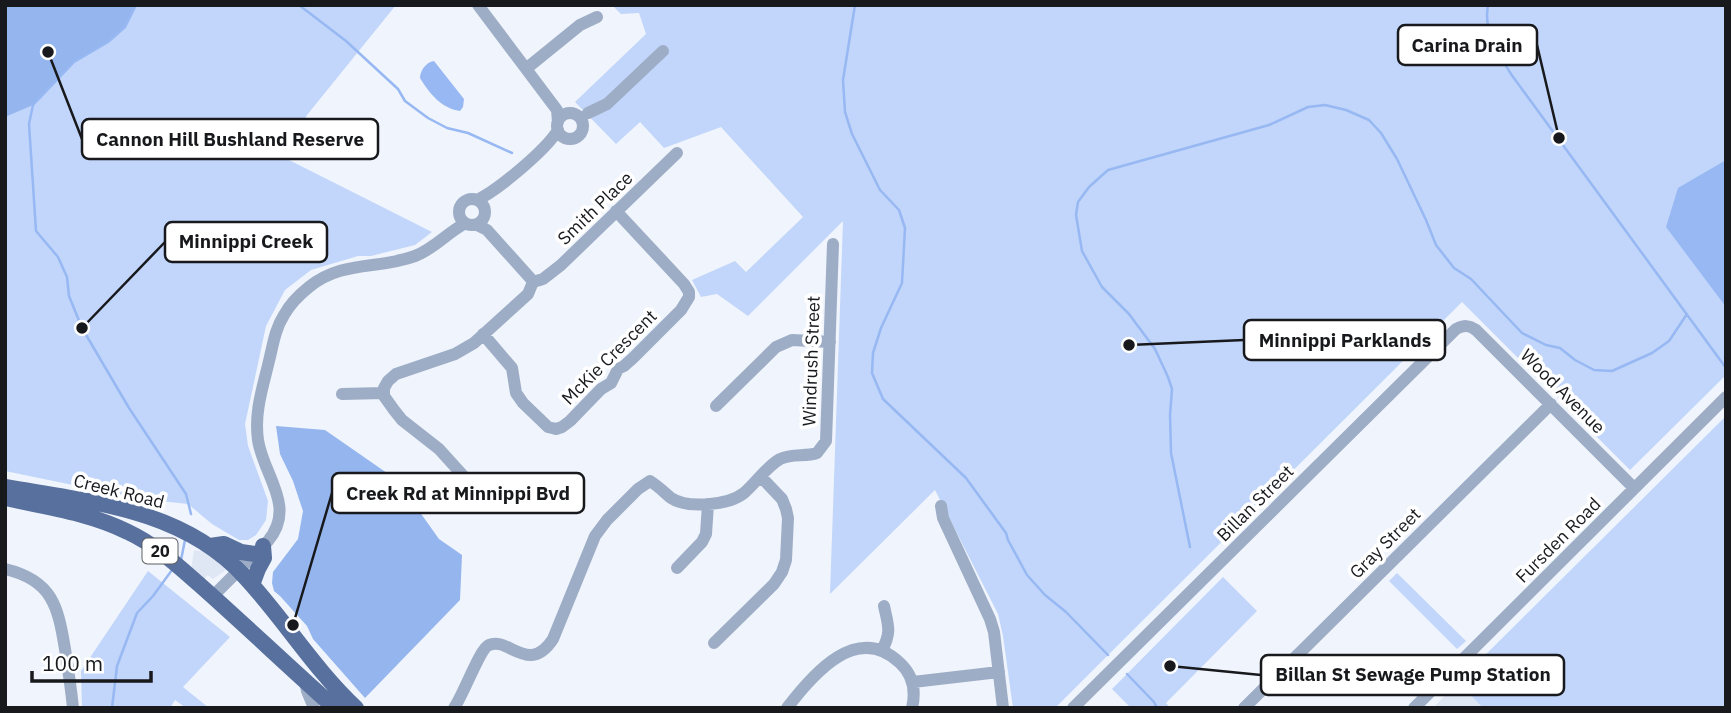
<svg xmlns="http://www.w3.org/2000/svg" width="1731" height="713" font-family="'IBM Plex Sans',sans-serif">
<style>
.built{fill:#dfe7f5}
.green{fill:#c1d6fa}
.forest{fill:#94b5ee}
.water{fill:#97b8f2}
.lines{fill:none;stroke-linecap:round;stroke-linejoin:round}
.stream{stroke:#97b8f2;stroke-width:2.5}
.minor{stroke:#9eadc6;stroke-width:12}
.major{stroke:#57709d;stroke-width:16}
.labels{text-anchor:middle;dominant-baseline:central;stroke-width:7;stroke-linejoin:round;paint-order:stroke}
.shield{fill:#fff;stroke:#5d5e60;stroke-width:2}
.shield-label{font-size:16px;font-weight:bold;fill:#18191c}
.street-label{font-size:18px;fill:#18191c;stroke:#fff}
.leader{fill:none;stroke:#18191c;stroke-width:2.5}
.callout-dot{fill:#18191c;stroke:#fff;stroke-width:2.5}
.callout{fill:#fff;stroke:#18191c;stroke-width:2.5}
.callout-label{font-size:19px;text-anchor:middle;font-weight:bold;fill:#18191c}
</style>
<rect width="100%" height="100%" fill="#f0f4fc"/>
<!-- built -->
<path class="built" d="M203,548L226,570L213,579L208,575L203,580L191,569L194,550L200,551Z
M1458,682L1483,708H1433Z"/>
<!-- green -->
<path class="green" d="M5,5H396L307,115L285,158L432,232L415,245L371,256H358L311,270L285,290L266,326L245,424L248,446L268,501L266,520L256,535L248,540H239L212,524L188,504L141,499L5,471Z
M612,5H1726V375L1630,470L1462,302L1055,708H1013L1003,636L998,614L935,490L830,594L843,221L748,316L717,294L701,297L692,280L735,261L746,272L803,217L721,127L664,148L640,122L616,144L575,102L646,34L639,13L621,14Z
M1726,416V708H1483L1458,682Z
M148,571L230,637L183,687L209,708H186L175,700L170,708H82L81,671Z
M1397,573L1466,641L1457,649L1389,581Z
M1223,577L1257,611L1166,703L1170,708H1131L1112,689Z"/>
<!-- forest -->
<path class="forest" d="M5,5H136L125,27L108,42L74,62L33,105L5,117Z
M276,426L325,430L397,480L439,539L462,555L460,600L365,698L313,639L307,626L280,596L274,591L272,583L273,572L298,539L303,511L293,481L280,454Z"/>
<!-- water -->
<path class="water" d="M434,61L464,99L463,107L460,111C441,108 430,94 420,78C420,71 426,62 434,61Z
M1726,160V307L1666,227L1678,188Z"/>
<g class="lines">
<!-- stream -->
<path class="stream" d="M136,5L125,27L108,42L74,62L33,105L29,124L36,231L58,257L67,277L69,296L82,328L129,408L186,494L191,514
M299,5L346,41L398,89L405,101L428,118L447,128L468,133L512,153
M855,5L843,80L845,112L852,134L880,190L899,210L905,228L902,283L881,328L873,353L872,373L883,399L966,478L1006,533L1008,540L1027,575L1045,595L1066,612L1108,655
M1488,5C1483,31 1498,53 1511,74L1726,368
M1190,547L1171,453L1170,415L1172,389L1168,377L1155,349L1129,314L1102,287L1082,251L1076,215L1078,202L1089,187L1108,170L1269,125L1308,107L1325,105L1346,110L1369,120L1381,133L1397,159L1426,220L1436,245L1454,268L1471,279L1522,333L1546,345L1560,348L1575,360L1594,370L1612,371L1652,353L1669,341L1687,314
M181,560L185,540
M1127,674L1154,702L1157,708
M112,708L117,666L137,613L153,596L172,570"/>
<!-- minor -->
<path class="minor" d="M478,5L557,110L558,122
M527,68L580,25L597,17
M588,113L607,104L663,51
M557 126a13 13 0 1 1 26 0a13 13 0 1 1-26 0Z
M459 212a13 13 0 1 1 26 0a13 13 0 1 1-26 0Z
M477,200C498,190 546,150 558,130
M477,225L487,230L531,279L533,282L528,294L474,343L455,354L396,374L388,381L384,388V396L394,410L402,420L439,449L477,491L479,502
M533,282L543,279L561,265L677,153
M483,334L512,368L516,393L523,403L548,427L556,429L562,427L570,421L601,389L611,383L618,369L624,366L633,358L681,310L689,297V292L684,284L616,211
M342,394L384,393
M716,406L776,347L792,340L830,342
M941,506L943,518L990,619L994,632L1003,708
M677,568L702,542L706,534L708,504
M5,569C52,580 58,606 65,649C68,668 71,688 73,708
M213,596L268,541C297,506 263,475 258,440C254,412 263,387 269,361C273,345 275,329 284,315C290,304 299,295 309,287C343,260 377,270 415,256C434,249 447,233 464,224
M714,643L774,584L782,572L786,560L788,518L786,509L782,499L761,477
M882,650C892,632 888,625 884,606
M305,681L307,691L314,708
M913,682L999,672
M454,708C463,696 480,648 489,645C508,636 529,676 553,639L595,536L607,520L638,489L650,481C658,486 664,492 671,498C688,509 729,505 744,493C756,483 766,467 780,459C792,453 805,457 817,453L826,441L833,244
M787,708C813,674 857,622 900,663C913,675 916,691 912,708
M1073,708L1456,329C1464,325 1469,325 1476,330L1634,488
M1244,708L1551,404
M1414,708L1726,397"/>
<!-- major -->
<path class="major" d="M5,487C91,502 183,509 245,577C284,619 314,669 356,708
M5,498C47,507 90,513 128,532C156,545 178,566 201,586C246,626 290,668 335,708
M210,546L224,544L241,552L255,554
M252,585L258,569L264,558L263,546"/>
</g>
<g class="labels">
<!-- shield labels -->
<rect class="shield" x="142.5" y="538.5" width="35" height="25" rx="5"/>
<g class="shield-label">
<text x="160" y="551">20</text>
</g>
<!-- street labels -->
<g class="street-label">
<text transform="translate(595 208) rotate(-44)">Smith Place</text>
<text transform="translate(609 357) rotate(-45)">McKie Crescent</text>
<text transform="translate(811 361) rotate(-88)">Windrush Street</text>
<text transform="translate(1563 391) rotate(45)">Wood Avenue</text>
<text transform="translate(119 491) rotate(14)">Creek Road</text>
<text transform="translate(1255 503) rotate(-45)">Billan Street</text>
<text transform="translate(1558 540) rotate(-45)">Fursden Road</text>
<text transform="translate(1385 543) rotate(-45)">Gray Street</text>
</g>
</g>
<!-- callouts -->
<path class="leader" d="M1559 138L1537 45M48 52L82 139M82 328L165 242M1129 345L1244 340M293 625L332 493M1170 666L1261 675"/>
<g class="callout-dot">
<circle cx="1559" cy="138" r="7"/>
<circle cx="48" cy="52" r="7"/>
<circle cx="82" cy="328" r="7"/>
<circle cx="1129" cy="345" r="7"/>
<circle cx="293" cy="625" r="7"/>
<circle cx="1170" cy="666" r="7"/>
</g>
<g class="callout">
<rect x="1398" y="25" width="139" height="40" rx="7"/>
<rect x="82" y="119" width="296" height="40" rx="7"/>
<rect x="165" y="222" width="162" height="40" rx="7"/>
<rect x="1244" y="320" width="201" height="40" rx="7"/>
<rect x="332" y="473" width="252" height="40" rx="7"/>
<rect x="1261" y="655" width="303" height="40" rx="7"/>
</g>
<g class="callout-label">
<text x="1467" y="52">Carina Drain</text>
<text x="230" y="146">Cannon Hill Bushland Reserve</text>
<text x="246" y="248">Minnippi Creek</text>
<text x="1345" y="347">Minnippi Parklands</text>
<text x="458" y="500">Creek Rd at Minnippi Bvd</text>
<text x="1413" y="681">Billan St Sewage Pump Station</text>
</g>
<!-- border -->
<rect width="1731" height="713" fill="none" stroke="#18191c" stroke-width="14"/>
<!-- scale -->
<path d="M32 671v10h119v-10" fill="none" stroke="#18191c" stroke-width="3.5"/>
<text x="42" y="671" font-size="21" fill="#18191c" stroke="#ffffff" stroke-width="5" paint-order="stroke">100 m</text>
</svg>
